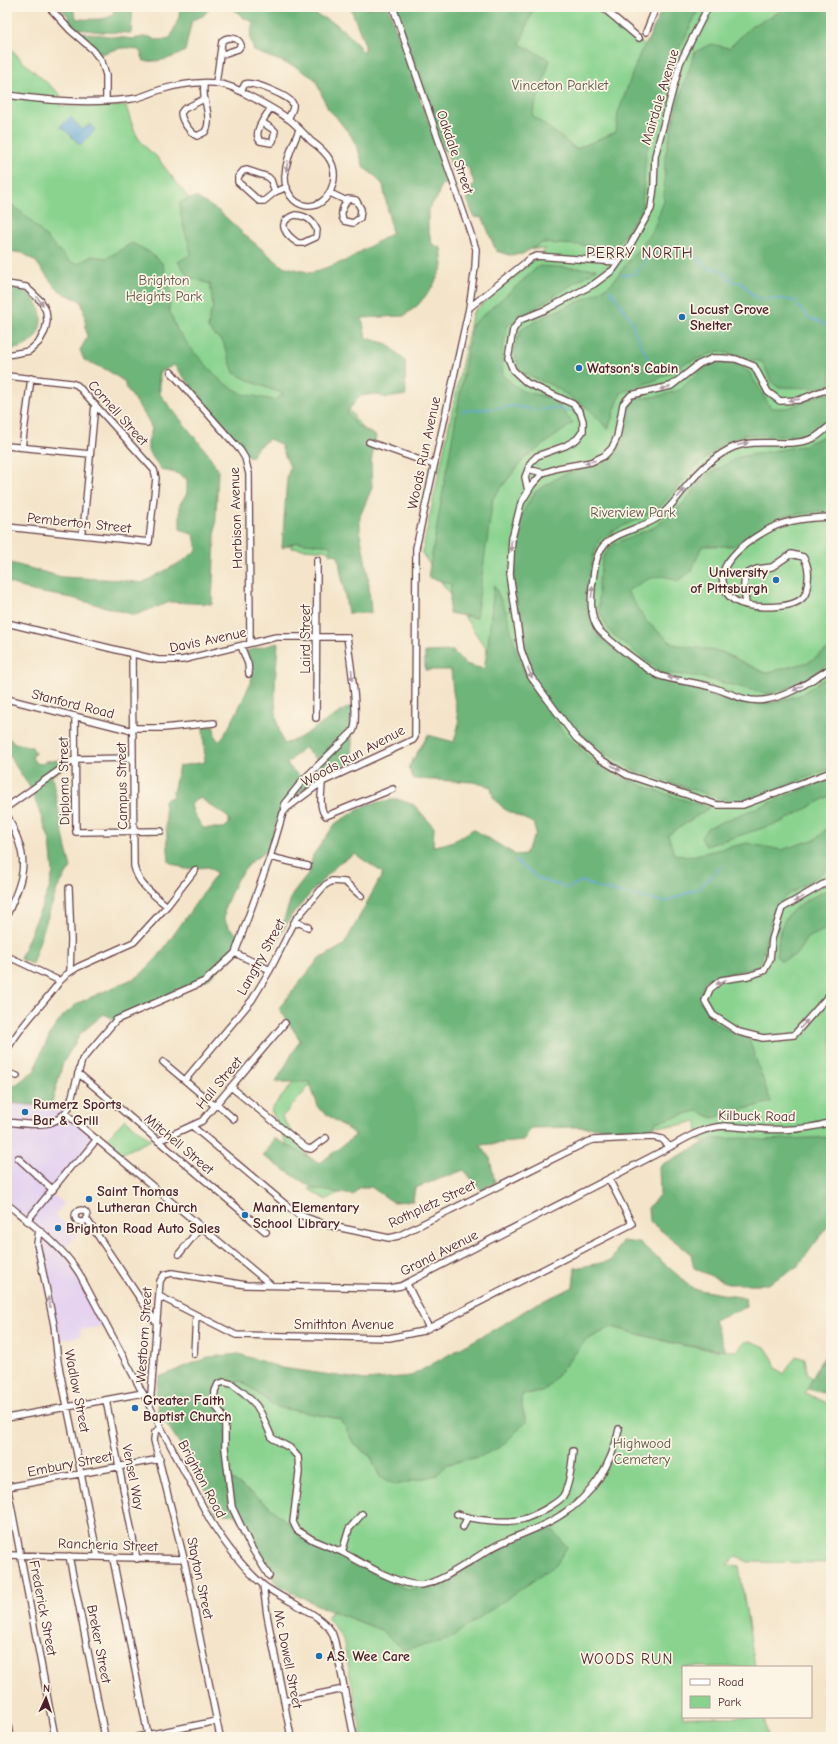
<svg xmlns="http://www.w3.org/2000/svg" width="838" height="1744" font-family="'Comic Neue',sans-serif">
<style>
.built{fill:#e5d3f0}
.green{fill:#89d38f;stroke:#6a795d}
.forest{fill:#6eb57a;stroke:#5c6a52;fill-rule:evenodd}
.water{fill:#62a6d7;stroke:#566281}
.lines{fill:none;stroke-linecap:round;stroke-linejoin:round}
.stream{stroke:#62a6d7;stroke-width:1.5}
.minor-casing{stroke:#643d43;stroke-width:8}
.minor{stroke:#fff;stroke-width:5.5}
.oneway{fill:#ae9aa0}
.poi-dot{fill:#1f6fb2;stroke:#fcf5e5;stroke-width:1.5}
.labels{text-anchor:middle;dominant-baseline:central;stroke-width:3.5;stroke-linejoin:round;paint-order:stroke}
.park-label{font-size:14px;fill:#5d5549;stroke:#fcf5e5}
.street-label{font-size:14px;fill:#4a1f2b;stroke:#fcf5e5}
.poi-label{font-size:14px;font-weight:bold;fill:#4a1f2b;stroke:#fcf5e5;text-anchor:start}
.neighbourhood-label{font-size:15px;letter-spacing:1px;fill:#4a1f2b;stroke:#fcf5e5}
</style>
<rect width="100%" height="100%" fill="#fcf5e5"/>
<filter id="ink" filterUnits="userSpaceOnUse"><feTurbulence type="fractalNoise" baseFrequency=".025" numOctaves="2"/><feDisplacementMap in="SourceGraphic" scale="8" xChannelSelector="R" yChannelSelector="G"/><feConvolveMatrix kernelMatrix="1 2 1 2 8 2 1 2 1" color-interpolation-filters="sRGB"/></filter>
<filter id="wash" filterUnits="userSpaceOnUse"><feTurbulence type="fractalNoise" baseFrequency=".012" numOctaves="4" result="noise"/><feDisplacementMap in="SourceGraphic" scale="16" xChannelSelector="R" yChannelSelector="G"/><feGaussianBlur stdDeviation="0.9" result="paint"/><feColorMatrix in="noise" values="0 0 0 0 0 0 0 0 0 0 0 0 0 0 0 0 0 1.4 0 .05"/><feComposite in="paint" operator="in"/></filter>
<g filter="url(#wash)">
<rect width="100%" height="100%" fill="#f4e5ca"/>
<!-- built -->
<path class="built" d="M7,1103L43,1106L52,1103L69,1107L66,1113L97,1139L50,1193L64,1203L55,1215L78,1234L62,1252L107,1326L80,1330L81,1336L55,1341L37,1244L39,1230L7,1204Z"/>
<!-- green -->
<path class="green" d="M393,7H601L649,49L667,7H831V1140L817,1147L698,1141L697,1121L675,1126L502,1123L393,1163L326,1200L309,1189L372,1157L363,1136L314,1081L282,1117L317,1169L301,1175L271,1110L329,1038L563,890L490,655L422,553L473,312L546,249H512L463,143L443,151Z
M7,44L22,61L60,94V106H126C134,130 135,140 156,156L216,234L299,336L370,440L357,511L358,553L291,548L292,450L177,364L160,363V407L90,280L7,212Z
M125,1119L151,1140L121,1154L104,1141Z
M612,1327C653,1338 694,1351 737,1351L744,1342L750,1341L765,1347L773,1359L776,1368L784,1374L796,1356L805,1359L808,1375L813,1378L805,1393L831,1405V1563L748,1562L736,1556L727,1565L739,1566L755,1667H683V1717H764L768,1737H362L343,1639L327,1617L332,1611L381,1630L403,1650L527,1533L505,1547L485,1554L448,1577L409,1591L311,1542L266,1504L227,1476L217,1402L220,1386L241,1381L276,1407L341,1419L354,1444L371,1457L380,1477L437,1475L448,1464L481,1456L526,1422L522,1407V1394L543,1392L586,1340Z"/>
<!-- forest -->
<path class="forest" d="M59,7H72L77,19C88,19 104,21 113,15L114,7H133L131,33L101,32L72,28L68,16Z
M180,7L210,8L203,16L192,20L185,51C172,59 159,62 144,61L140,51C128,44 114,50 101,54L77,32L133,39L148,36L156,40L170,39L179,17Z
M234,7H308L310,12L335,23L353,39L364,53L365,45L351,9L388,7L450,183L441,185L437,198L428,209V228L432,244L441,248L443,266L432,288L418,305L404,316L362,318L366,338L388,344L405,361L406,395L387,398L375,394L360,396L347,412L356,425L376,436L371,462L372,488L360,516V533L368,575L371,613H348L338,555L330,554L331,546L297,542L282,548L287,478L290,467L280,444L269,439L258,447L250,458L174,365L158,373L159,393L209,455L218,470L212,604L170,602L135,615L72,598L32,591L7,582V562L62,577L120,580L142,583L183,561L197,550L194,535L180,529V504L187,493V479L176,473L162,470L153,458L148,451V442L152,429L147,418L125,386V382L107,370L84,360L80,350L87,338L84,311L81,301L65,294L56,288L36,262L23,253L7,251V201L25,215L69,261L77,264L92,256L107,258L132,243L149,252L162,263L171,289L169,310L177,330L194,352L222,382L243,394L274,400L284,394L254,383L234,373L223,342L208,329L209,318L213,307L210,284L189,277L178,262L191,254C188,236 179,220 180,202L196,197L220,212L246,236L282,266L311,273L345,261L392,233L383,185L375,176L364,168L358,149L351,136L336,117L328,109L315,79L296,67L254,51L250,38L253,22L244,18L233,9Z
M395,7H534L520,44L550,60L532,115L576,149L616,132L618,113L640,53L647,42L663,7H700L675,57L646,153L642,209L616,247L542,243L522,254L509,255L496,251L483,218L474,217L464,191L475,185L468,167L453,171Z
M785,7H831V385L816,388L777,387L771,380L762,362L718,351L686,363L658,379L621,393L608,429L589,409L553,386L519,371L514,349L521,330L545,316L590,297L611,284L653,230L664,201L665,157L677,105L695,52L711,44L729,48L753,25L771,17Z
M539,266L597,269L508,325L502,352L503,376L522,391L552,398L573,423L524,459L493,498L476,618L449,613L451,584L428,577L472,325Z
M7,287C13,288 21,288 25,291C45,303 47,330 28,344C22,348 14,349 7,350Z
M714,363L735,364L749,372L771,408H788L822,394H831V416L809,433L794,436L742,435L720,446L694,468L658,509L611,532L599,540L593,557L589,593L590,609L595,621L594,633L645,670L661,678L694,687L715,691L743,703H773L800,695L831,674V768L747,801L725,800L633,770L607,754L586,740L552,708L535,684L525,657L514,582L515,544L524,510L535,492L562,475L609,460L619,447L625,420L626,407L634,399L659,396L680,390L699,371Z
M831,433V513L821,511L784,516L733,546H702L691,572L677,581C657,570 645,581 627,591L646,621L673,644L722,652L765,673L809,662L831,647V663L799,684L769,694L695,676L662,673L610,632L599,612L598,584L603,557L611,546L620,541L655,527L684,503L705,476L739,457L801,446Z
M494,585L507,614L517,654L539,700L564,733L596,764L645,787L709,808L668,835L674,854L687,857L747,843L781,850L816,839L831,824V861L824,872L785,897L773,912L761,961L757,967C739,972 721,973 704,981L700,1002L709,1008L710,1019L726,1029L749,1039L771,1102L713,1118L697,1111L656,1122L651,1130L577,1127L531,1128L523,1141L480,1145L490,1158L495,1183L481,1190L464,1170L415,1188L413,1201L393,1202L371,1187H359L353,1195L314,1189L263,1156L274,1138L320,1163L356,1135L319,1109L309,1082H276L300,1040L279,1008L318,960L344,945L383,873L355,854L340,862L316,887L291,916L275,947L292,895L309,873L313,855L336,823L368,804L397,799L414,805L434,827L433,846C449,844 461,839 473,829L516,855L525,854L536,833L533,823L505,810L493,797L491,787L473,782L414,779L408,768L428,735L454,742L459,723L453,692L451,670H425V652L453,651L465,664L484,669L488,645Z
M278,643C276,677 270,712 284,744L299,738L352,705V762L322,776L281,808L268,850L252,861L237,879L225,906L224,919L228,926L241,938L238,949L210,978L116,1020L104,1014L81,1033L63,1063L52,1103L43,1106L7,1103V1088L17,1084L35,1070L41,1053L52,1031L63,1016L78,1003L139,976L158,957L217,873L208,867L185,869L169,862L164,800L172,797L179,766L205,762L203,727L214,726L215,736L219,742C224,739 252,684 252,676C253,668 249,658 246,651ZM304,747L320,763L303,780L287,764ZM200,798L229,818V824L224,828H203L194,814L191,805L194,800Z
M7,737L15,743L32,747L35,753L32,758L36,763L42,764L46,761L75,759L52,776L66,849L71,867L57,889L32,964L20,959L49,889L53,872L50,841L31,789L7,753Z
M831,778V795L782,822L706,846L701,838L707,828Z
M831,888V927L807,938L796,955L781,961L776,956C778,948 778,939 780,931C787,907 811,898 831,888Z
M831,1137V1222L798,1266L768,1284H728L694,1268L691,1254L649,1221L648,1208L660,1194L659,1166L712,1139L743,1138L765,1140Z
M622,1241L640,1243L694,1289L745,1298L746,1307L714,1320L725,1351L677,1344L612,1327L586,1340L543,1392L522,1394V1407L526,1422L501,1447L481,1456L448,1464L437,1475L396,1485L380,1477L371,1457L354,1444L341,1419L276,1407L241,1381L220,1386L217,1402L226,1425L227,1476L266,1504L311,1542L408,1590L448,1577L485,1554L505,1547L527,1533L553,1530L567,1547L556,1565L447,1640L403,1650L381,1630L319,1606L276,1584L236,1515L215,1513L200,1475L159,1412L156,1393L159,1377L209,1357L239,1354L282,1368L366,1380L411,1376L507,1322L534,1305L573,1287L575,1268L611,1261Z
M831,1348V1382L824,1393L807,1389L820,1363Z"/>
<!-- water -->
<path class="water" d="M70,117L83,130L90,124L95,130L80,145L63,128L60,127Z"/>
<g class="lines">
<!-- stream -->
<path class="stream" d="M622,275L636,274L650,255L676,248L686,250L710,269H719L732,281L742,283L752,295L759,299H784L795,301L808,318L823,323L831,329
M610,290L632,321L635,333L653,367
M463,411L515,406L534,410L556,408L571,411
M516,861L539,879L568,888L582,881L598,888L665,902L700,888L721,867"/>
</g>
</g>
<g filter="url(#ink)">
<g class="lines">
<defs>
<path id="minor" d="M49,7L70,30L93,50L102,62L106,75V101
M602,7L639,38
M646,32L656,7
M216,83L222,41C227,36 239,37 241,45L238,49L220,55
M241,91L245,84C252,81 290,96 293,104C294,109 290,114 288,119
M7,95C48,101 90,104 131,99C142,98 152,92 163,89C189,82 218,78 242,92C257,100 273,108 287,118C296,124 303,133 311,141C318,146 326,153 330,160C334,167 335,176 333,184C323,219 284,209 285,176C286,159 293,145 299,130
M204,99L184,109L181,113C181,120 190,133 197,136L205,132C211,123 207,110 205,100C203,94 204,88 204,83
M262,122L275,131L273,141L271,143L260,141C252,132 266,116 271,108
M275,192L271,180L268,177L247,170L243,171L238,177V182L259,201H264L275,192L287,187
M330,193L347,201
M348,199L356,200L361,209L360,218L353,223L344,221C339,214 343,206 348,199Z
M295,215C307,216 312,220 317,230L316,237L303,243H298C287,236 274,222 295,215Z
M7,284L26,287L41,301L46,311L47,321L45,331L39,342L29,351L7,355
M469,308L531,258L537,256L617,262
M171,372L240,450L245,458L249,474L250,643
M7,376L71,383L77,385L154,470L156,478L149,542L7,527
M831,390L822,391L799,400L780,401L768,392L754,366L736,359L721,358H713L699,364L671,386L631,395L623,404L617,437L612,448L604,456L591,462L558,468L543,473L532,485L521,503L512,538L510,575L521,650L531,677L576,738L600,759L627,775L718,805H743L831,772
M831,425C825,429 820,435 814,438C789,449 760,437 734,447C715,455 698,472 685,488C677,498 670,508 660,516C644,529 613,531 601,549C594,560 594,575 592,587C591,601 590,614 597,627C601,635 650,672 660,676C676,681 695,682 711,687C729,692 745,703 765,700C790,696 810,681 831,668
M369,442L434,465
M7,446L90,454
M22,447L31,378
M528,469L543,473
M528,491L525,477L531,462L537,456L565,446L577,439L583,431V421L580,412L573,404L527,383L513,370L508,358L513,330L520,320L547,309L594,284L613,270L628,249L651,209L654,186L655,156L680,63L708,7
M81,535L84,522L95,404
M746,605L744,585L745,577L748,573L757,569L772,567L791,554L803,557C810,566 809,581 806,592C803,602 790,605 781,606C761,608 726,609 723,582C722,577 723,572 725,567C734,550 754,537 771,528C790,519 811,518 831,517
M7,623L158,660H182L276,637H347C349,653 360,720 353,731L303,780L284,804L285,810
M241,646L248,664L249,674
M132,654L134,866C138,885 153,894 167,906
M7,699L133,731
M75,716L76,832L161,831
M316,718L317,560
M133,728H163L214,723
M322,782C322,792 318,809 326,816L393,789
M7,807L75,759L133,758
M7,815C29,860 27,870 7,915
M270,857L308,866
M831,878L829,881L782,908L772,939L770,959L764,971L748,976L721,980L710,989L705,1001L713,1015L739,1032L763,1038L794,1035L831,993
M69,888L71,940L70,972
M293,924L300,923L308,927
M235,953L270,970
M7,956L60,981L67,974L78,967L134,942L167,906L195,870
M7,1050C21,1024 43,1005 60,981
M163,1062L215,1106
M7,1073L17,1076
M78,1073L266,1232
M185,1080L252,1000L270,970L296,919L325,885L332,881L345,882L361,896
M231,1087L306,1148L311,1149L326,1138
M217,1104L234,1119
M65,1113L271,1285
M7,1122C29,1124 56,1131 69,1107L82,1060L116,1020L205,981L235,953L270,857L283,813L287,808L322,782L413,740L415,737L416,548L469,308L475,268L476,249L393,7
M192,1126L297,1214L327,1225L389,1238L398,1236L587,1142L594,1140L653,1137L662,1139L670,1147C688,1137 704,1127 725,1126C761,1129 796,1134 831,1122
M158,1141L202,1121L285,1023
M18,1158L53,1190
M7,1204C33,1225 61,1245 79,1273L210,1520C225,1544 241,1566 262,1584C280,1599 319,1612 331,1631C333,1634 334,1638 335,1642L354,1737
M75 1216a6 6 0 1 1 12 0a6 6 0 1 1-12 0Z
M86,1218L157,1324
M27,1221L72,1165L79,1161L97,1139
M39,1230L37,1244L54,1325L58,1362L98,1557
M179,1254L201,1227
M407,1284L429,1328
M159,1296L236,1335L389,1338L423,1331L632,1224L609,1179
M194,1354L196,1315
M106,1400L137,1559
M150,1406L160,1281L164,1275L172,1273L246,1285L389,1288L401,1286L670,1147
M7,1418L143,1393
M161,1428L155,1432L154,1440L184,1559L220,1737
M7,1484L55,1737
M8,1487L160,1459
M362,1514L349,1529L342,1552C363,1563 397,1585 420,1585C440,1584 472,1559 490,1549C512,1536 539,1530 561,1515C592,1496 612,1465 619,1429
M457,1514C473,1520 507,1524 524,1519C532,1516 541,1512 549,1507C553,1504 560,1501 563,1496C569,1487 572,1462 573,1451
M463,1527L467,1518
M7,1555L184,1559
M69,1556L105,1737
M113,1559L148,1735
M269,1576L251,1547L232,1507L225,1448V1426L221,1413L214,1404L215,1391L218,1384L224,1382L232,1384L244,1393L256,1405L262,1415L272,1438L290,1448L298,1457L299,1472L293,1522L297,1530L313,1540L342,1552
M263,1585L267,1615L291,1737
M284,1701L344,1689
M7,1720L10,1737
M137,1737L217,1721"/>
</defs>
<!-- minor casing -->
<use href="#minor" class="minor-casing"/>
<!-- minor -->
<use href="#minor" class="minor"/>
</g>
<!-- one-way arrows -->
<defs><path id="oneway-solid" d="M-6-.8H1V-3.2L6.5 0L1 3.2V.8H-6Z"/></defs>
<g class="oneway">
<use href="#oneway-solid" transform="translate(287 166) rotate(98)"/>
<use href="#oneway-solid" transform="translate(40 301) rotate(52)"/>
<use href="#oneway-solid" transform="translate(665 388) rotate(165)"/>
<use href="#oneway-solid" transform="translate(794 400) rotate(172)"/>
<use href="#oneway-solid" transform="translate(743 444) rotate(-15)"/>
<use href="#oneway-solid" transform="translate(590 462) rotate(164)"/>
<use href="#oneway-solid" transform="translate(681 493) rotate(-52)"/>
<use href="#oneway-solid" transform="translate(511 546) rotate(92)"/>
<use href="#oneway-solid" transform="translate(592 592) rotate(-84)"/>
<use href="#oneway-solid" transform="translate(530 673) rotate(66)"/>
<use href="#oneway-solid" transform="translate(352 675) rotate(85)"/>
<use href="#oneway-solid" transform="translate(673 678) rotate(-169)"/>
<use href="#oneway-solid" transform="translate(798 688) rotate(151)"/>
<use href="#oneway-solid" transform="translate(616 768) rotate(30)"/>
<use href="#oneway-solid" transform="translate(799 899) rotate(151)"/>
<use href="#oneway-solid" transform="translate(721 982) rotate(155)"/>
<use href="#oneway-solid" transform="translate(804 1024) rotate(-48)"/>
<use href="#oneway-solid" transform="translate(49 1302) rotate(-102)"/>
</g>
</g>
<!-- markers -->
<g class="poi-dot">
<circle cx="682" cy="317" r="4"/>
<circle cx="579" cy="368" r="4"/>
<circle cx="776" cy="580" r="4"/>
<circle cx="25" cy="1112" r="4"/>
<circle cx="89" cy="1199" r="4"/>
<circle cx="245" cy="1215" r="4"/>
<circle cx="58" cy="1228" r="4"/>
<circle cx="135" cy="1408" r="4"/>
<circle cx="319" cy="1656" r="4"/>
</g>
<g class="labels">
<!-- park labels -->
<g class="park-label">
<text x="560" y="85">Vinceton Parklet</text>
<text x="164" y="280">Brighton<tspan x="164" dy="16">Heights Park</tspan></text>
<text x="633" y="512">Riverview Park</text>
<text x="642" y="1443">Highwood<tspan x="642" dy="16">Cemetery</tspan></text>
</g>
<!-- street labels -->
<g class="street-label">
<text transform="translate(660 97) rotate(-73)">Mairdale Avenue</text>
<text transform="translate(455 152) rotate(71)">Oakdale Street</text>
<text transform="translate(118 413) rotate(48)">Cornell Street</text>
<text transform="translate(424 453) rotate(-78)">Woods Run Avenue</text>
<text transform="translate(236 518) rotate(-92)">Harbison Avenue</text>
<text transform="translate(79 523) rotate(6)">Pemberton Street</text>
<text transform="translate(305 639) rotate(-90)">Laird Street</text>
<text transform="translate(208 640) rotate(-12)">Davis Avenue</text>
<text transform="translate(73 704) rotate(14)">Stanford Road</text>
<text transform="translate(353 756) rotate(-28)">Woods Run Avenue</text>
<text transform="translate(64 781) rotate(-91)">Diploma Street</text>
<text transform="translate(122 786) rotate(-91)">Campus Street</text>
<text transform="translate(261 957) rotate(-61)">Langtry Street</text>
<text transform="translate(219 1083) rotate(-50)">Hall Street</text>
<text transform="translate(757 1116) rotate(1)">Kilbuck Road</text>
<text transform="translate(179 1144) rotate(40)">Mitchell Street</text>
<text transform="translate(432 1204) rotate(-25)">Rothpletz Street</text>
<text transform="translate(439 1253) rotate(-27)">Grand Avenue</text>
<text x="344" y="1324">Smithton Avenue</text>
<text transform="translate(144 1335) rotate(-86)">Westborn Street</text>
<text transform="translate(77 1391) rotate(79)">Wadlow Street</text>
<text transform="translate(70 1464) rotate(-11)">Embury Street</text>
<text transform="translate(133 1477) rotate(79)">Vensel Way</text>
<text transform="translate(202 1479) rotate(62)">Brighton Road</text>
<text transform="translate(108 1545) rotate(2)">Rancheria Street</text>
<text transform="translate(200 1578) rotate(78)">Stayton Street</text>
<text transform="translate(43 1608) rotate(79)">Frederick Street</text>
<text transform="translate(99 1644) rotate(79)">Breker Street</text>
<text transform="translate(288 1659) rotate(79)">Mc Dowell Street</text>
</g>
<!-- poi labels -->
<g class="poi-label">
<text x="690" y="309">Locust Grove<tspan x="690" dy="16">Shelter</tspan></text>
<text x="587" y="368">Watson's Cabin</text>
<text x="768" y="572" text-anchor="end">University<tspan x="768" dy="16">of Pittsburgh</tspan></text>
<text x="33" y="1104">Rumerz Sports<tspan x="33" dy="16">Bar &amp; Grill</tspan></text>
<text x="97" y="1191">Saint Thomas<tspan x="97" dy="16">Lutheran Church</tspan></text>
<text x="253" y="1207">Mann Elementary<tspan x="253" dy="16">School Library</tspan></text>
<text x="66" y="1228">Brighton Road Auto Sales</text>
<text x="143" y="1400">Greater Faith<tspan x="143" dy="16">Baptist Church</tspan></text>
<text x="327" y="1656">A.S. Wee Care</text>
</g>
<!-- neighbourhood labels -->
<g class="neighbourhood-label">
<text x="640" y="253">PERRY NORTH</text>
<text x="627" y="1659">WOODS RUN</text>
</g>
</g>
<!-- margin -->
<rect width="838" height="1744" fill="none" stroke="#fcf5e5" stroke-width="24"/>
<!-- legend -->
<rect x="682" y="1666" width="130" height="52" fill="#fcf5e5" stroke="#b59f9b"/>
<rect x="690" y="1679" width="20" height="6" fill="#ffffff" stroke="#b59f9b"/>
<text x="718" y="1686" font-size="12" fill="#4a1f2b">Road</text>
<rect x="690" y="1696" width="20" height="12" fill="#89d38f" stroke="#b59f9b"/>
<text x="718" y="1706" font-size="12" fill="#4a1f2b">Park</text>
<!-- north arrow -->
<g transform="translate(46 1698) rotate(3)" stroke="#fcf5e5" stroke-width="3" paint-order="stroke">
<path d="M0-3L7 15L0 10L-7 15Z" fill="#4a1f2b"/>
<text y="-6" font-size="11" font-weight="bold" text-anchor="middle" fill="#4a1f2b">N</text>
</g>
</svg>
